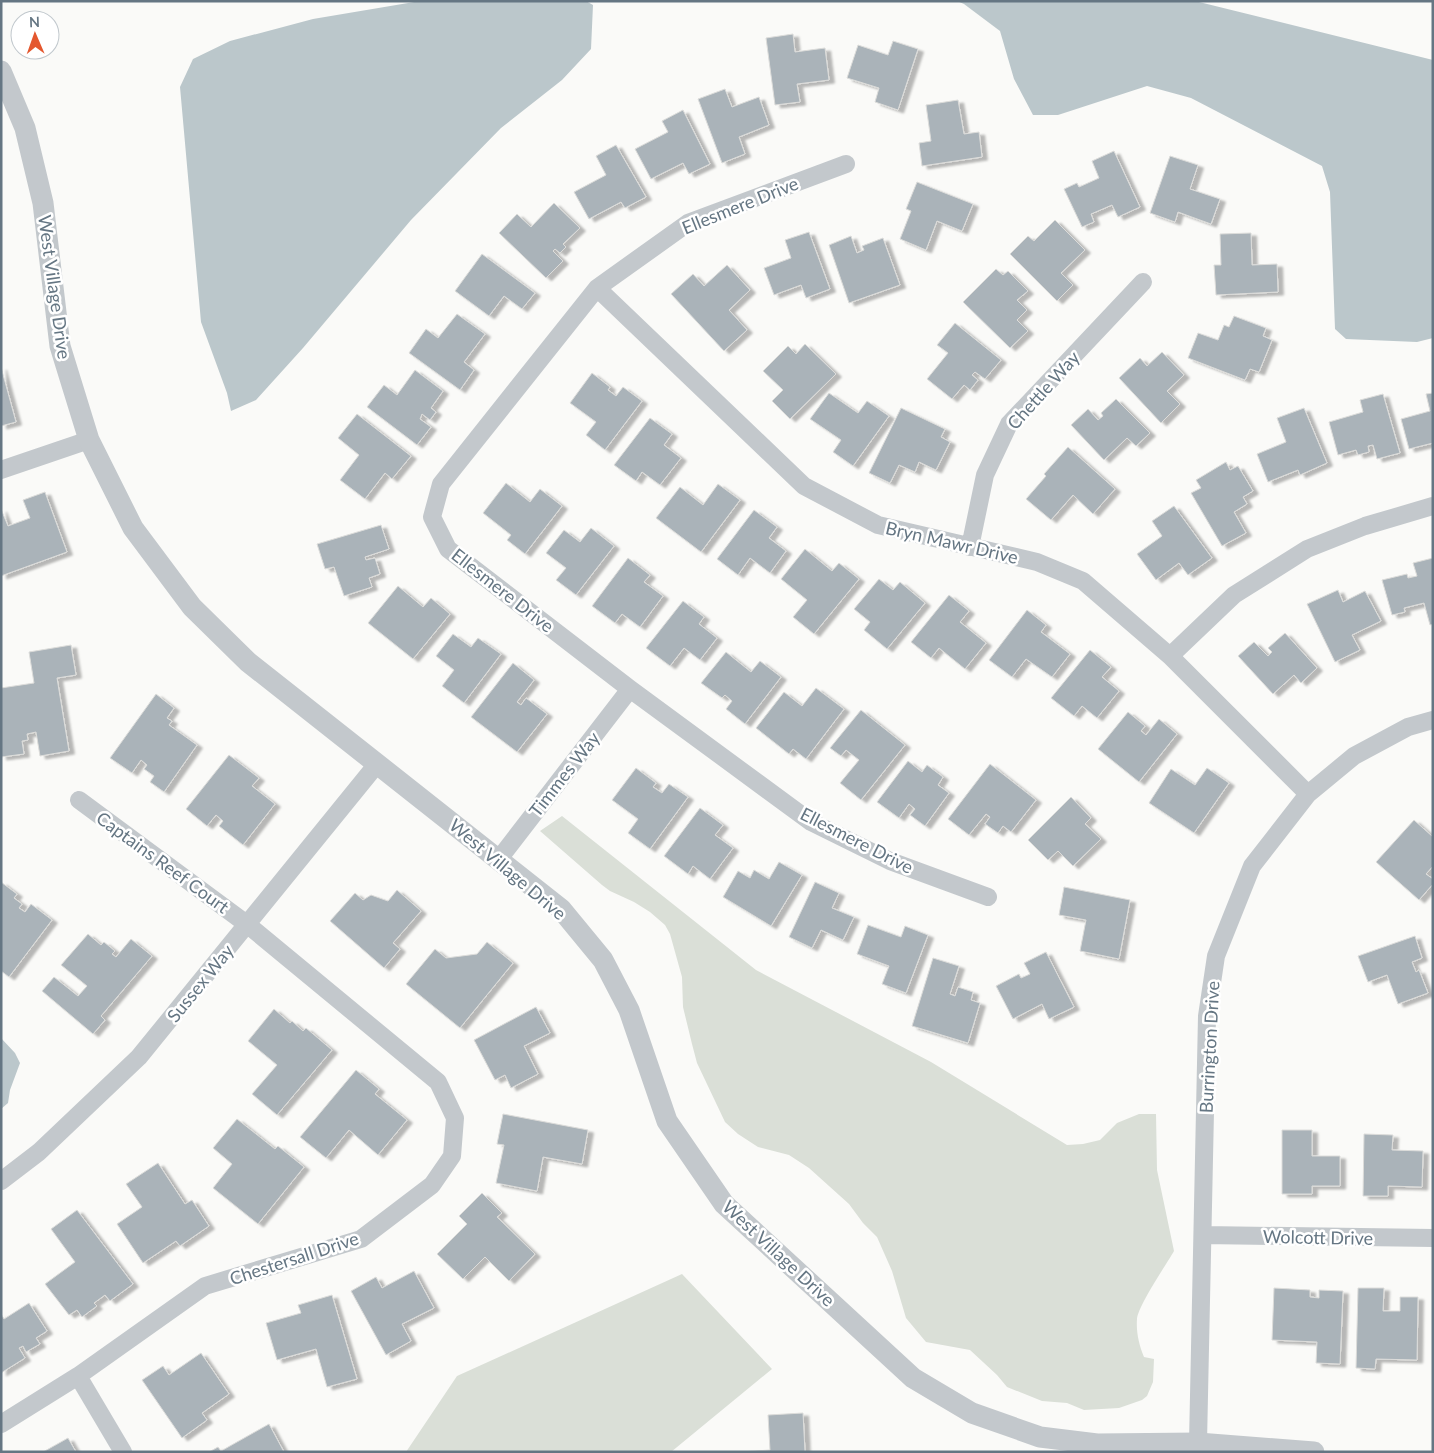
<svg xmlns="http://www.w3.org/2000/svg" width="1434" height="1453" font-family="Lato,sans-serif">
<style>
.green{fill:#dadfd7}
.water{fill:#bbc7cb}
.building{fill:#aab3b9;stroke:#dcdcda;filter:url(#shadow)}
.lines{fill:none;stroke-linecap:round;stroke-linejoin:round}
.minor{stroke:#c3c8cc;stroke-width:18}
.tertiary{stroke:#c3c8cc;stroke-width:21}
.labels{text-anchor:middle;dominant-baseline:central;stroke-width:5;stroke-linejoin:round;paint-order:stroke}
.street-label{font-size:18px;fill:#657683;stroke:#fff}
</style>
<defs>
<filter id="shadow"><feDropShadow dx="5.5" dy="3" stdDeviation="1" flood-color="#0004"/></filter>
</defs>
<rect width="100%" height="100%" fill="#fafaf8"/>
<!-- green -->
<path class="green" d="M562,816L756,970L931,1062L1067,1145L1083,1144L1100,1140L1117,1123L1139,1114H1156L1157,1170L1174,1251C1166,1265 1138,1306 1137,1319C1136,1332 1139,1345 1144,1357L1154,1359L1153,1382L1147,1396L1142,1400L1119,1408L1084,1410L1067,1403L1042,1401L1007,1387L997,1375L970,1350L926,1342L906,1318L892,1271L877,1237L863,1223L849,1204L809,1168L789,1155L758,1147L738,1134L725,1122L697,1063L692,1044L683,1007L682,977L670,934L665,925L650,912L634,902L610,891L602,885L540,831Z
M682,1274L772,1369L671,1452H406L457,1376Z"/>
<!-- water -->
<path class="water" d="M420,1H586L593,5L591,49L562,80L501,128L411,220L303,348L256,400L231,411L227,393L201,322L180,87L193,59L230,41L313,19Z
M957,1H1195L1433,60V338L1417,342L1346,339L1335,329L1330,192L1322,166L1191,98L1147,86L1058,115H1033L1014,79L1000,31L964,4Z
M1,1038L15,1053L20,1063L10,1090L8,1103L1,1109Z"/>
<!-- building -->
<path class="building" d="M793,34L795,52L825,48L829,80L797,84L800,102L775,105L766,38Z
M893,41L918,49L898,110L875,102L879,88L847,78L858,45L888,55Z
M725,89L732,107L759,97L769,125L739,137L745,154L722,163L698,99Z
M958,100L964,134L979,132L982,157L922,166L919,143L931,141L926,105Z
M683,110L710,164L689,174L683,163L651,179L635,149L668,132L662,121Z
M616,145L646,197L625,208L621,202L589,219L574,192L606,175L596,156Z
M1114,151L1140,207L1118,217L1112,205L1091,214L1094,222L1082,227L1064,189L1077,183L1079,187L1099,178L1092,161Z
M1170,156L1198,165L1190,189L1220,199L1211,224L1178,212L1175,222L1150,213Z
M917,182L973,204L962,231L937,221L926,250L900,239L911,211L906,209Z
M554,203L580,228L563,244L566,247L560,253L555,249L553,251L563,261L546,278L499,233L517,214L531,227Z
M1055,220L1085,250L1061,273L1073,285L1057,301L1010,254L1028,236L1034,241Z
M809,232L830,289L806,298L801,285L774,295L764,268L791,258L785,240Z
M1251,233L1252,265L1277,264L1278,292L1216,295L1214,265H1221L1220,234Z
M851,236L857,253L864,250L862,246L883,238L900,285L849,303L829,245Z
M482,254L535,293L522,309L504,296L489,316L455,291Z
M727,265L750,290L729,310L747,330L724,351L671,294L693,274L704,286Z
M996,269L1003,275L1008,271L1028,291L1017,300L1027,310L1017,320L1028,331L1010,348L963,302Z
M457,314L485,334L464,362L474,370L460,390L409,353L426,329L438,338Z
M1234,316L1266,328L1263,336L1272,340L1259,372L1250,369L1245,380L1188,358L1198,333L1218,340L1224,325L1229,327Z
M955,323L1001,360L985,379L975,372L972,375L978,380L970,390L964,385L952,399L927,379L948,353L937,345Z
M805,344L836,374L790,419L772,401L783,390L763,371L788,346L796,354Z
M1162,352L1184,375L1167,391L1180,404L1161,423L1119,378L1140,358L1147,366Z
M1,367L16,422L1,426Z
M415,370L443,391L431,408L436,412L430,420L422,414L420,419L431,427L417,445L367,407L384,385L397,395Z
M592,373L610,387L608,390L616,396L623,387L642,401L605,450L586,435L596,422L570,403Z
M829,393L858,413L867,401L889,416L853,466L833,452L841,440L810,419Z
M1433,393V443L1409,449L1401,419L1430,411L1426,394Z
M1383,394L1400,453L1377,459L1373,445L1368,446L1369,452L1358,455L1356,450L1338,455L1329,422L1363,412L1360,400Z
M1116,399L1150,433L1136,446L1127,438L1104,460L1071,425L1088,409L1098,420L1103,416L1101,413Z
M901,408L945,429L941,437L950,442L936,470L919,462L915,472L899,465L890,483L869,473Z
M1304,408L1327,463L1300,475L1298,470L1268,482L1257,454L1286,442L1277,418Z
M357,414L411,456L392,479L385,473L365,499L340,480L359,455L338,438Z
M650,418L672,434L664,445L681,458L660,485L642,472L636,481L614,465Z
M1068,447L1115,489L1093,514L1073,495L1051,520L1026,499L1046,476L1044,474Z
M1226,462L1230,470L1238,466L1253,491L1243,497L1247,504L1234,512L1246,533L1222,546L1191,493L1201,488L1196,480Z
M506,483L530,502L540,489L562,506L525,554L507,540L511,535L483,513Z
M718,484L740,500L701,552L656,518L680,487L703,505Z
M45,492L67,552L1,576V509L8,526L30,518L23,500Z
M1174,506L1212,558L1188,575L1179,563L1156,580L1137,554L1162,536L1152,521Z
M754,510L777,527L769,538L786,551L770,573L750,558L738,575L717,559Z
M381,525L389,549L365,557L366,560L375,558L380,574L369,578L372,587L344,596L334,567L325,569L317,544Z
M591,528L614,546L576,595L556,580L566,568L546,553L564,530L580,542Z
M805,549L832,571L839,563L859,579L814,634L793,617L807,600L781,579Z
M628,558L650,575L644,582L663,596L640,627L622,614L615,623L592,606Z
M1433,558V624L1430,625L1424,603L1404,608L1405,612L1392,615L1382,580L1407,574L1408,578L1417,576L1413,563Z
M879,579L893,590L900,582L925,603L887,649L864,630L870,622L854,609Z
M398,586L423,607L431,598L450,614L413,659L368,623Z
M1338,590L1343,602L1365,591L1381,621L1352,635L1360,650L1335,662L1307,604Z
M949,595L969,611L960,622L986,643L965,669L939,648L931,658L911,642Z
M683,601L704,617L699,624L717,638L700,660L684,648L670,666L646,648Z
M1027,610L1046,625L1041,632L1070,654L1052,677L1026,659L1012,677L989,660Z
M1285,633L1317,668L1301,683L1294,675L1273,694L1238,656L1254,642L1268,656L1272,652L1268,648Z
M453,634L471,647L478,638L501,654L464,703L442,686L454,670L436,656Z
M71,645L76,675L57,678L69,751L40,756L36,732L27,734L28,740L22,741L24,754L1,757V688L34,683L29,652Z
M1090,650L1111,667L1102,677L1119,691L1097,718L1082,706L1074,716L1051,698Z
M726,652L751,672L760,661L781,677L745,724L726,709L732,701L725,695L722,698L701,683Z
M513,663L534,680L517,702L521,705L526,698L547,714L517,752L471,717Z
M816,688L844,709L806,759L793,749L789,754L756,728L784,692L802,706Z
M156,694L174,708L167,718L172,721L169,725L197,745L164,792L150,782L154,776L144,769L147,765L141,760L132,773L110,758Z
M861,710L905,745L861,800L840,783L859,760L846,750L841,756L830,748Z
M1128,712L1145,726L1141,731L1146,735L1159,719L1177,734L1139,782L1098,749Z
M229,755L259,778L252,786L275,804L243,845L219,826L223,821L216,815L207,826L186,809Z
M908,761L922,772L927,765L943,777L938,785L949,793L925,826L910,815L915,809L909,804L899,818L877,802Z
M990,764L1036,800L1011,832L1003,826L998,833L985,824L990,817L986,814L969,835L948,819Z
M636,768L656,783L653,787L662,793L669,784L688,797L650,849L628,833L638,819L612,800Z
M1207,768L1229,783L1194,833L1149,803L1171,769L1195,785Z
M1071,797L1091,818L1085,824L1101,839L1073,866L1058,851L1048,860L1028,840Z
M700,808L723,825L715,835L733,848L710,879L693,866L688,874L664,856Z
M1414,820L1433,837V866L1426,874L1433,879V884L1419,900L1376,862Z
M779,862L802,875L771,926L723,897L738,871L750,878L754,870L769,879Z
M1,882L17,894L14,898L22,904L19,908L25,912L31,904L52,920L9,977L1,971Z
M815,882L839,893L832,908L854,917L843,940L821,930L812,948L789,937Z
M1064,887L1130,900L1119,959L1080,951L1086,920L1059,915Z
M397,890L421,911L393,943L400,949L384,968L330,921L355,893L363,900L371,895L388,901Z
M868,925L901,937L905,926L928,935L906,993L882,984L889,966L857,954Z
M88,934L101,945L104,942L115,951L112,954L116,957L131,939L152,956L101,1016L105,1020L93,1034L42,991L54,977L78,996L87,986L61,965Z
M1415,936L1422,958L1412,962L1416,972L1419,970L1428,993L1398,1004L1387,975L1368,982L1358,956Z
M487,942L513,963L460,1028L406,984L435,949L446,958L477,954Z
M1046,952L1074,1007L1049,1019L1042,1004L1013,1019L996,986L1019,974L1021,978L1030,974L1024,963Z
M933,958L959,966L950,994L955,996L958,987L973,992L971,1000L980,1003L968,1043L912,1026Z
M536,1007L550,1033L524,1046L538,1074L511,1088L505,1075L495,1080L474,1040Z
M274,1009L290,1023L292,1021L303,1031L306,1028L332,1050L277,1115L252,1094L277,1065L248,1041Z
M356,1070L379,1089L375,1094L407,1120L378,1155L349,1130L326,1158L300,1137Z
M503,1114L588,1130L582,1164L543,1157L537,1191L496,1183L504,1145L497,1144Z
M237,1119L275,1149L278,1146L304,1167L258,1224L213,1188L232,1164L213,1148Z
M1282,1130H1312V1156H1340V1186H1312V1194H1282Z
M1364,1134L1393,1135L1392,1150L1423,1151L1422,1187L1388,1186V1196H1363Z
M158,1163L185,1204L192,1200L209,1226L180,1246L176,1241L143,1263L117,1224L142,1207L126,1184Z
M482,1193L502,1213L497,1217L535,1254L509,1281L485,1257L463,1279L437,1254L467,1224L459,1216Z
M77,1210L133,1284L110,1301L105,1295L94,1303L97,1306L82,1317L77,1310L69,1315L45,1284L75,1262L51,1229Z
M414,1271L434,1308L402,1324L411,1341L386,1355L351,1291L376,1277L382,1288Z
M1274,1288L1310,1290V1297L1319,1298V1290L1343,1291L1340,1364L1316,1363L1317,1342L1272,1340Z
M1358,1288H1384L1383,1311H1400V1297H1418L1417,1360L1376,1359L1375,1369L1356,1368Z
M332,1295L357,1379L327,1387L316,1349L277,1360L266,1323L301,1313L298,1305Z
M29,1303L47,1331L36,1338L40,1344L26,1352L23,1346L19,1348L25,1358L1,1373V1314L4,1319Z
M201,1353L229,1394L202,1413L207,1420L182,1438L142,1380L163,1366L169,1375Z
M803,1413L805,1452H739L770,1450L768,1415Z
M269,1424L284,1452H209L218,1447L221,1451Z
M68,1438L76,1452H43Z"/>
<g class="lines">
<!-- minor -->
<path class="minor" d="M846,164L688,223L597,288L441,484L432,517L448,549L630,689L811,822L890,861L988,897
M597,288L804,486L878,525L1037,562L1083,581L1170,656L1308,794
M1,470L89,440
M970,547L985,475L1009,424L1143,282
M1170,656L1234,595L1307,549L1365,526L1433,506
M499,859L630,689
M1,1181L39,1152L139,1057L377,764
M1203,1235L1433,1238
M78,1376L123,1452
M1,1424L78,1376L205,1286L361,1239L432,1185L452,1156L455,1118L438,1082L248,925L79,800
M1198,1443L1207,1016L1216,956L1252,866L1308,794L1354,756L1408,727L1433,720"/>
<!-- tertiary -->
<path class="tertiary" d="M1,71L25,128L43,203L60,346L89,440L133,528L192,607L248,662L561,909L603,960L629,1010L667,1121L724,1204L913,1378L972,1413L1040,1437L1097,1444L1198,1443L1314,1452"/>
</g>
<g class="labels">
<!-- street labels -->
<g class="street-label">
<text transform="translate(740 205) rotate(-22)">Ellesmere Drive</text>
<text transform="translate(55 287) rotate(82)">West Village Drive</text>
<text transform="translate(1043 390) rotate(-48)">Chettle Way</text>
<text transform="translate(952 542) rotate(13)">Bryn Mawr Drive</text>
<text transform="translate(503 590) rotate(38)">Ellesmere Drive</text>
<text transform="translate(564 774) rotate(-52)">Timmes Way</text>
<text transform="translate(857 840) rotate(27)">Ellesmere Drive</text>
<text transform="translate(163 862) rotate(36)">Captains Reef Court</text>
<text transform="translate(508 869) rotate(40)">West Village Drive</text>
<text transform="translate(200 983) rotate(-51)">Sussex Way</text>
<text transform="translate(1209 1047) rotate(-87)">Burrington Drive</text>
<text transform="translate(1318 1237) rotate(1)">Wolcott Drive</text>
<text transform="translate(779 1253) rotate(43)">West Village Drive</text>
<text transform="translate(294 1258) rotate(-18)">Chestersall Drive</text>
</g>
</g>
<!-- border -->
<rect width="1434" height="1453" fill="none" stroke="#657683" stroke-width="5"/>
<!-- north arrow -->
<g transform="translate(35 35) rotate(358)"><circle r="24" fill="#ffffff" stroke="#c1c8cd"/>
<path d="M0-4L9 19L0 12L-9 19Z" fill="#e4572e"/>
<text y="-8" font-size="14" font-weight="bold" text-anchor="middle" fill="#657683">N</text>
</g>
</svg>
